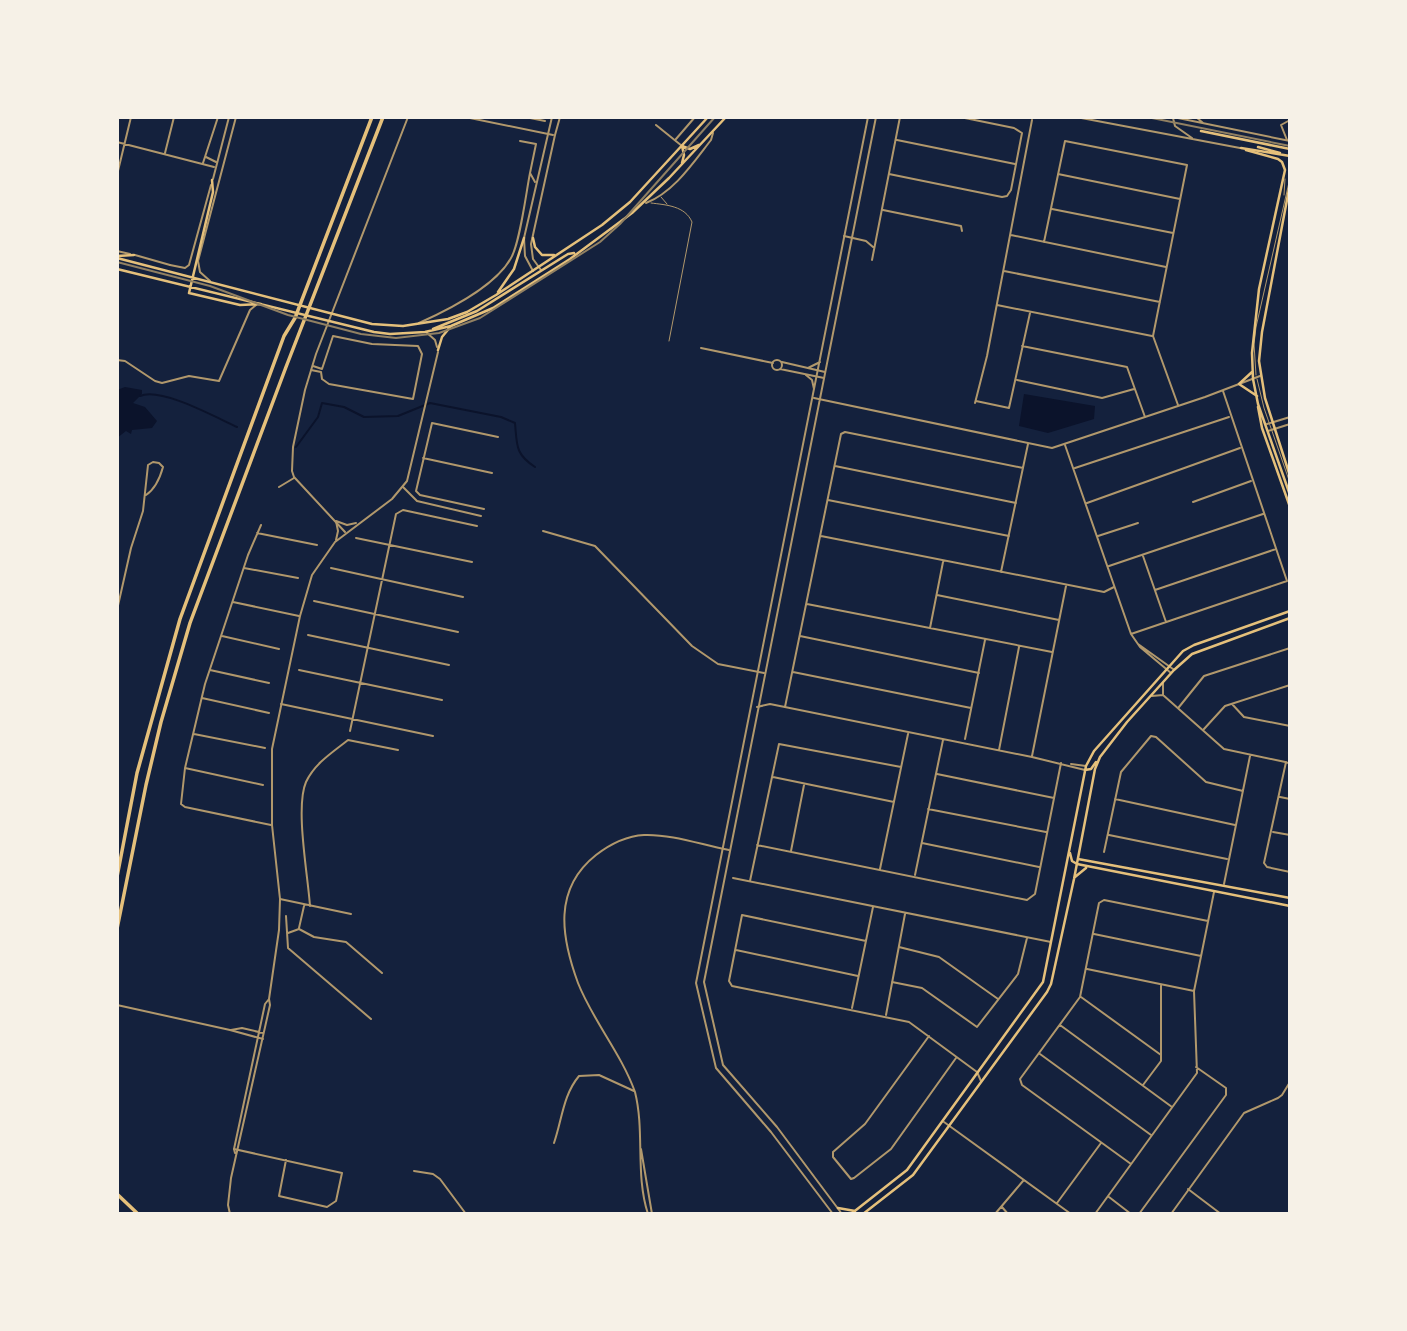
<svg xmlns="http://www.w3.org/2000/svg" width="1407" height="1331" font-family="'Source Sans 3',sans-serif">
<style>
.water{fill:#0b132b}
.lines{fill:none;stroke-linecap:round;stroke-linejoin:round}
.stream{stroke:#0b132b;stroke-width:2}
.service{stroke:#b1986c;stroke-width:1}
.minor{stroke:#b1986c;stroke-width:2}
.tertiary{stroke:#b1986c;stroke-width:2}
.secondary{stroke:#e5c07b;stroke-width:2.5}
.primary{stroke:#e5c07b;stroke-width:2.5}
.motorway{stroke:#e5c07b;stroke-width:3.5}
.rail{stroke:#918062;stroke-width:2}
</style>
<rect width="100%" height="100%" fill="#14213d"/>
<!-- water -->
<path class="water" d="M125,387L142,390V394L133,403L145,407L157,421L152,428L132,430L131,434L126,431L117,438V390Z
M1024,394L1095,406L1094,419L1048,433L1019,426Z"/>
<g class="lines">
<!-- stream -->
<path class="stream" d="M140,396C161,387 215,417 237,427
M296,447L318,417L322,403L344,407L364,417L398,416L430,403L501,417L515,423C517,445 515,454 535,467"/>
<!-- service -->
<path class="service" d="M1284,195L1285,179
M661,197L667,204
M651,203C667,205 685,206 692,222L669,341
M1256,375L1254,344L1256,327L1290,178
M1257,379L1264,408L1290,483"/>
<!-- minor -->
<path class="minor" d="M465,117L553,135
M525,117L545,121
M656,125L682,146
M676,139L695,117
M897,140L1015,164
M1287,140L1281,125L1290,120
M520,141L536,144L530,173L535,182
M117,142L214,167
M165,153L174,117
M206,157L216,162
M203,163L218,117
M889,174L1002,197L1007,196L1011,190L1022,133L1014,128L960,117
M1058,174L1180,199
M117,175L131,117
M646,203C674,192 693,163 711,140L713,133
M1052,209L1173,233
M883,210L961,226L962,231
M1011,235L1166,267
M844,236L866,241L873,247
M1044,242L1065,141L1187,165L1153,336L1178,405
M117,251L130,254
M135,255L170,265
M872,260L900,117
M1004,271L1160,302
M997,305L1152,336
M419,323C448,310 495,287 511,258C520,243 526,193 530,173
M1022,346L1127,367L1145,417
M701,348L773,363
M772 365a5 5 0 1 1 10 0a5 5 0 1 1-10 0Z
M117,360L125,361L155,381L162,383L189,376L219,381L250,310L256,305
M782,362L825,372
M780,369L824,378
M311,370L321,372L322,379L329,384L413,399L422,354L418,346L372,344L333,336L322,369L313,366
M1017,380L1102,398L1134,389
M976,401L1009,408L1030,313
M975,403L987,356L1032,120
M1267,424L1290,417
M1268,431L1290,424
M1065,445L1131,634L1140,647L1171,673
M423,458L492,473
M835,466L1016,503
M1075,468L1229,417
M279,487L294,478
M403,487L417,501L481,516
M828,500L1009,536
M1193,502L1251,481
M1087,503L1240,448
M484,509L420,495L416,491L432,423L498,437
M261,525L248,555L205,684L185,768L181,804L185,807L271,825
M543,531L595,546L692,646L718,664L764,673
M345,532L294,477L292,471L293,447L305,390L316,354L408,117
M257,533L317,545
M821,536L1104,592L1114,587
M1098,536L1138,523
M356,538L472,562
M1143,556L1166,622
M1109,566L1263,514
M244,568L298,578
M331,568L463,597
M1001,572L1028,444
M1155,590L1276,549
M937,595L1059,620
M314,601L458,632
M233,602L299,616
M807,604L1052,652
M117,610L131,548L143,511L148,465L153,462L159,463L163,467C160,478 155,489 146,495
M930,628L943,562
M1131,634L1287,581L1223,391
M308,635L449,665
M222,636L279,649
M800,636L979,673
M1138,644L1173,669
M210,670L269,683
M299,670L442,700
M793,672L971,708
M1163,683V695
M1152,696L1163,695L1224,749L1290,763
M202,698L269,713
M281,704L433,736
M1232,704L1244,717L1290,726
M757,707L770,704L1032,757L1085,770
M785,707L841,434L845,432L1023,468
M1179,707L1204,676L1290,648
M1204,729L1225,706L1290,685
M350,731L396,514L403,510L477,526
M194,734L265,748
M965,739L985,640
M999,750L1019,647
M1032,756L1066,586
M1286,762L1264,863L1267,867L1290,872
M1071,764L1086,766
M185,768L263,785
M937,774L1054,798
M773,777L894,802
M1280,797L1290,799
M1115,799L1235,825
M928,809L1046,832
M1273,832L1290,835
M1109,835L1227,859
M922,843L1039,867
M757,845L1027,900L1035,894L1061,763
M791,851L804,785
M1104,852L1121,772L1151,736L1156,737L1206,782L1243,791
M880,869L908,734
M915,875L943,740
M733,878L1051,942
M750,881L779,744L901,767
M1224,884L1250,756
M280,899L351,914
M310,906C308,876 295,807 306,782C315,763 333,752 348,740L398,750
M286,916L288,948L371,1019
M299,928L304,906
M288,933L299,929L314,937L346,942L382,973
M1094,934L1201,956
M866,941L742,915L729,981L732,986L909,1022L977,1072L981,1081
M899,947L939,957L998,999
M736,950L858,976
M1087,969L1194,991
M892,982L922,988L977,1027L1018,974L1027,938
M1081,997L1161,1055
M852,1008L873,907
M886,1015L905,914
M1060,1025L1172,1107
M929,1036L865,1124L833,1152V1157L851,1179L854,1178L891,1149L956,1058
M1040,1054L1151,1135
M1143,1085L1161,1061V985
M944,1122L1071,1214
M554,1143C562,1120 563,1095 579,1076L599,1075L634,1091
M234,1149L342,1173L336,1201L327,1207L279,1196L286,1160
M641,1149L652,1214
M1131,1164L1022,1085L1020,1079L1080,997L1099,903L1104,900L1208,921
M414,1171L433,1174L440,1179L466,1214
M1188,1189L1221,1214
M1109,1197L1131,1214
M1057,1203L1101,1143
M1002,1207L1008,1214
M648,1214C635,1174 645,1132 635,1092C621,1053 593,1021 578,983C561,937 553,889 596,855C609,845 626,836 644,835C672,834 702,845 729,850
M995,1214L1023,1181
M1095,1214L1197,1073L1194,991L1214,892
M1139,1214L1226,1095V1088L1196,1067"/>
<!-- tertiary -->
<path class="tertiary" d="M1076,117L1240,148
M1173,117L1290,141
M1196,117L1203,123
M1173,118L1175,126L1192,138
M213,179L229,117
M170,265L185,268L189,265L211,185
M541,270L533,259L531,244L555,135L560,117
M533,271L525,256L524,238L552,117
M210,281L200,272L198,261L236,117
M426,332L435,340L437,347
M808,368L820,362
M806,375L812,380L814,389
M814,398L1052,448L1205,397L1260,376
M336,540L338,531L336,521L347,525L356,523
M117,1005L230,1030L263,1039
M231,1030L242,1028L263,1033
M235,1153L234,1149L265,1004L269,999
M230,1214L228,1205L231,1178L270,1005L269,999L279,930L280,899L272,825V749L300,616L312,575L335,542L392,499L407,481L438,352
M833,1214L771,1132L716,1068L696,983L868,117
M842,1214L777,1127L723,1065L704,982L876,117
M1171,1214L1244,1113L1278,1098L1282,1095L1290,1082"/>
<!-- secondary -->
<path class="secondary" d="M1246,150L1278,159L1282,162L1285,170L1259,289L1252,353L1253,379L1258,404L1290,495
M1290,184L1262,332L1259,361L1265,398L1290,476
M1252,372L1239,384L1257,396
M1258,407L1262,428L1290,507
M1085,770L1091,769L1096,762
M1070,853L1072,861L1077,864L1290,906
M1078,859L1290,898
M1075,877L1086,868
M838,1208L855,1211
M851,1214L907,1170L1043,982L1086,766L1094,751L1183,651L1194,645L1290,611
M863,1214L913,1175L1047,992L1051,984L1074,879L1095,769L1100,757L1127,722L1174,670L1192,654L1290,618"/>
<!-- primary -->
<path class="primary" d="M1201,131L1290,149
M682,146L690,149L699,145
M1258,147L1280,153
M1241,148L1290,156
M682,163L684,155L682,146
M212,180L213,192L189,293L240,305L261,304
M533,238L535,247L542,255H554
M117,256L134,255
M117,258L372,324L403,326L448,319L467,312L496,295L602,225L630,202L708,117
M117,269L374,332L390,334L425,332L451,326L493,308L570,259L632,213L669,178L726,117
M498,292L514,269L524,238
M433,329L477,311L568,254L574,253
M438,350L442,337L451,326"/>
<!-- motorway -->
<path class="motorway" d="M117,877L137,773L180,619L284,336L295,318L372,117
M117,929L146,785L161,722L190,623L286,367L383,117
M117,1194L138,1214"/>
<!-- rail -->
<path class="rail" d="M1147,117L1290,146
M117,262L210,286L288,315L361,334L396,338L439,333L480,318L600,242L620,224L715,117"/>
</g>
<!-- border -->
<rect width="1407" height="1331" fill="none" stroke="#f6f1e7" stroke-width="238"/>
</svg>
